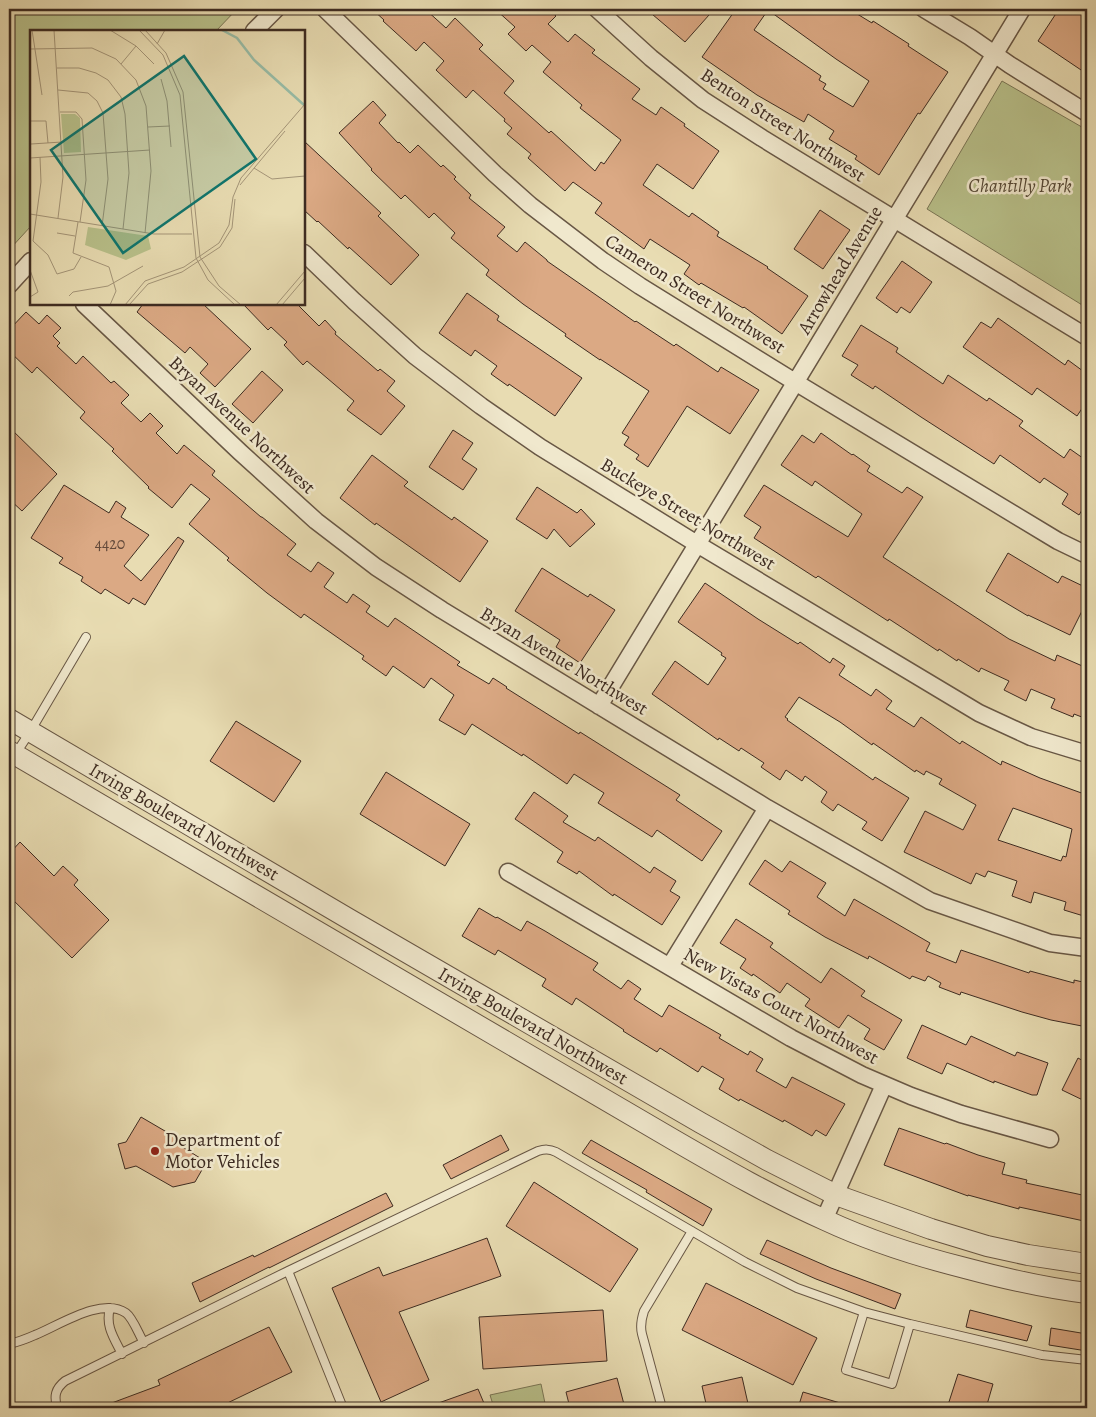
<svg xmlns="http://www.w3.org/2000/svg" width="1096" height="1417" font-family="Alegreya,serif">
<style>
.green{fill:#b8c08a;stroke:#7a7656}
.building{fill:#dba984;stroke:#3d2b21;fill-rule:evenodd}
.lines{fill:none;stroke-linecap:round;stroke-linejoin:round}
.service-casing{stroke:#685745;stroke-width:10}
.minor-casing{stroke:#685745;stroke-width:19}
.tertiary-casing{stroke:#685745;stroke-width:22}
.service{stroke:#f0e8cd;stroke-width:8}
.minor{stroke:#f0e8cd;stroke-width:16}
.tertiary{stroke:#f0e8cd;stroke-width:20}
.poi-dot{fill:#8f2418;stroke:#f0e8cd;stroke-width:2}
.labels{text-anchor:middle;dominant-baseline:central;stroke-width:5;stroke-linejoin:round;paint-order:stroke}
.number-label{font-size:16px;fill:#644a3a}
.street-label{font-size:19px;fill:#3d2b21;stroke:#f0e8cd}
.park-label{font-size:19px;font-style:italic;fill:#564936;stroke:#f0e8cd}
.poi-label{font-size:19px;fill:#3d2b21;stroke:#f0e8cd;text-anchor:start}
.inset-river{fill:none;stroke:#98bca6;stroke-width:2.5}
.inset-road{fill:none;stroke:#a49578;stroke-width:1}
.view{fill:#0f766e;fill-opacity:0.15;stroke:#0f766e;stroke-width:2.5}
.inset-edge{fill:none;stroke:#3d2b21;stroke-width:2.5}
</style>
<rect width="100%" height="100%" fill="#e8dcb2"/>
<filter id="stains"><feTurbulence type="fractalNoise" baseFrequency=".004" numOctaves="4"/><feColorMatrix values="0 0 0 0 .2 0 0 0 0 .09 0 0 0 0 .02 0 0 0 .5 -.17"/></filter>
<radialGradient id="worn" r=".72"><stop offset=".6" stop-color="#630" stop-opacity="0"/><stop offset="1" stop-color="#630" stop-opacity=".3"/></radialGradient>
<!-- green -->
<path class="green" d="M9,9H237L216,31H31V226L9,250Z
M1002,81L1087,130V308L927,209Z
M541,1384L546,1408H494L490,1395Z"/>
<!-- building -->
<path class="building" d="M372,9H425L446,28L455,18L483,45L479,49L514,81L504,93L549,133L551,131L595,171L601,162L604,164L621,140L580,108L582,105L543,72L551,62L532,45L526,51L508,34L515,27L495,9H548L556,16L548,24L568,42L575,34L595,50L592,53L640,89L632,99L656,115L661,107L685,124L684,126L719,151L693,189L657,164L643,185L689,217L692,213L719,232L717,236L768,267L767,268L808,296L782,334L744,307L743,308L701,283L699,285L684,274L690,265L650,239L644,249L629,238L595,213L602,203L573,182L565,191L528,158L531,154L507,134L512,128L504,121L505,119L473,90L466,98L436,70L444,61L424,42L416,51L383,21L384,20Z
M646,9H702L709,15L685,42Z
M736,9H849L872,23L873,21L909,44L908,46L948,72L920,114L918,113L879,175L855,159L857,156L829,139L834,131L808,114L804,122L757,95L702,57ZM768,10L836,59L869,81L853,107L823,89L826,84L819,80L821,76L754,30Z
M1059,9H1087V74L1038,41Z
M373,101L386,115L379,123L398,143L399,142L410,153L418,145L441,167L443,165L456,177L454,179L471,195L469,198L505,227L497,236L517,252L525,242L547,260V261L635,322L636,321L674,346L676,344L718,372L721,367L759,390L730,434L687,406L648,467L636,459L639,455L624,445L629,437L622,433L649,391L600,359V360L565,336L566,334L523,304L486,275L489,270L451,238L455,233L434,213L429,218L405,195L401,199L371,170L372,169L339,133Z
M304,141L381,213L378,216L419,255L391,285L349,247L348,249L318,221L317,222L304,210Z
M820,210L850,230L823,269L794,249Z
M902,261L932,282L910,313L901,307L897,313L876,298Z
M467,293L499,316L497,320L582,378L555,416L509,384L508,386L491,374L497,366L475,350L471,356L439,333Z
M143,304H203L251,349L215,387L200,373L208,364L190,347L185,353L137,312Z
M243,304H297L319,326L325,320L336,332L335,334L378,371L380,369L395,381L387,391L405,406L381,435L347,410L354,401L307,361L303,365L284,345L287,342L271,327L268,330Z
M26,312L39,324L47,315L61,328L53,336L60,343L57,346L76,364L83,356L111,383L114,381L129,395L121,403L141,422L150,413L163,426L156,433L177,454L184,445L215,471L212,475L261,517H262L296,544L287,555L311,572L318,562L334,573L324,587L347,603L353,594L370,606L366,612L388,627L395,618L460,662L457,665L489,684L493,678L507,687L506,688L579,734L580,732L680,795L676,800L722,831L702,861L657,830L652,837L598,803L604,793L574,774L567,784L523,754L522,756L472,724L465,735L439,720L454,695L431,678L424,688L393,666L386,676L362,659L364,656L304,614L301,618L267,593L227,560L229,558L189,524L210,499L191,484L172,508L148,488L149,487L112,451L114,449L80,418L85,412L37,367L32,373L9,351V330Z
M998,318L1065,365L1068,360L1087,374V401L1077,416L1037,388L1032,395L963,347L981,322L991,328Z
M861,325L898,348L896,352L943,384L948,375L987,401L989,398L1023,421L1019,426L1064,458L1070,449L1087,461V502L1079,515L1062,504L1068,494L1044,478L1040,483L1000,455L994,464L921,417L875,386L873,389L851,375L858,365L842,356Z
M262,371L283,390L253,423L232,404Z
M9,427L57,474L22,511L9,499Z
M453,430L473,443L462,459L477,469L463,490L429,467Z
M821,433L852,455L853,454L870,466L867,471L902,493L907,487L923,497L883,557L1009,639L1055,661L1057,655L1087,668V719L1074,714L1073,717L1051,708L1055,699L1031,689L1026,701L1004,690L1009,681L981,668L979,672L958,659L957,661L939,649L938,651L889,619L888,621L818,576L816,578L754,538L761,527L744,516L764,485L848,537L862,514L815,481L812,486L781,465L802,435L814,443Z
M372,455L408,482L404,486L452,520L454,517L488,541L460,582L376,523L375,525L340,498Z
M64,485L109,513L116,501L126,508L121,517L149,535L124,566L141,581L178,537L184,541L145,605L133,598L129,604L105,589L101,594L81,581L83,577L59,563L63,558L31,538Z
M537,487L577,513L581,509L595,524L570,547L554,529L547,539L516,519Z
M1008,553L1058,583L1062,576L1087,588V608L1084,607L1070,635L1028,615V616L986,591Z
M542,568L588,597L590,594L615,610L580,663L556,647L560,640L515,611Z
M705,583L758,619L798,644L800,642L830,663L833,658L845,666L839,675L871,696L876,689L892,701L886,709L914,727L921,717L960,744L962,741L1001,765L1002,761L1040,778L1087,795V917L1064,910L1066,902L1034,892L1031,903L1012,896L1017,881L988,871L985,877L976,873L971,884L904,852L925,811L963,830L976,805L939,784L942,779L926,771L924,775L916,770L915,772L873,743L872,745L840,722L799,697L785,717L788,719L787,720L873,780L875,777L909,798L882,841L862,829L867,822L838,804L833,811L821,802L827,792L805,776L802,781L786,770L780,780L761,767L764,763L741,748L739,751L719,738L718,740L652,694L675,661L708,685L726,658L721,655L722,653L678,622ZM1013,808L1072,829L1066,857L1063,856L1061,861L998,840Z
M236,721L301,761L274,802L210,761Z
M386,772L470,824L445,866L360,814Z
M534,792L568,816L563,822L595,841L598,837L650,873L654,867L676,881L670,891L680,897L662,925L614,894L613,896L579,871L577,874L557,862L563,852L515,819Z
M20,842L54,876L63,866L78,880L74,885L109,920L72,958L9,896V854Z
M765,860L782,872L790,861L826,883L817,897L845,916L854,899L930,943L926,951L956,963L961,950L1029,973L1030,971L1074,983V980L1087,983V1027L1051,1020L1022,1012L961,992L960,995L939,987L941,983L928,976L925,981L912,976L910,979L869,956L868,959L825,937L788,914L790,911L749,884Z
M479,908L496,918L497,917L521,931L527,921L545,931L598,963L593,970L621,989L628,980L641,989L634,999L662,1017L669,1005L721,1035L719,1038L748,1055L750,1051L763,1059L756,1071L786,1088L792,1077L845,1104L826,1136L816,1130L812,1136L784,1120L783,1122L740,1099L739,1101L719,1089L724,1079L702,1066L698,1072L660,1048L657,1052L623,1031L624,1030L576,998L572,1005L542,986L546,979L498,950L495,955L462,936Z
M736,919L773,943L770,947L821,983L831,968L865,991L861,996L902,1020L884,1050L864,1039L870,1029L848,1015L839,1028L805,1006L810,999L787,983L780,993L753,974L752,976L740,968L746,959L720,943Z
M922,1025L966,1045L971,1036L1015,1056L1017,1052L1048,1063L1037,1095H1032L994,1081V1083L947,1063L942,1074L907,1058Z
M1078,1058L1087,1063V1102L1062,1090Z
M141,1117L182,1141L179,1145L200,1158L197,1164L203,1168L195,1182L173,1187L136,1166L125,1169L118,1144L126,1142Z
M899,1128L945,1144L946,1143L978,1155L1005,1163L1002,1174L1027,1180L1026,1183L1087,1196V1204L1084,1221L1019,1207V1209L968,1195V1196L884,1165Z
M501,1135L509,1150L451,1179L443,1165Z
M591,1140L712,1209L703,1226L646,1192L647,1190L582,1153Z
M534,1182L638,1249L610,1292L506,1226Z
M386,1193L393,1206L269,1268V1267L200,1302L192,1283L253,1255L254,1257Z
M487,1238L501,1276L399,1312L429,1380L381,1402L332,1288L379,1267L383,1276Z
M767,1240L831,1268L901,1294L895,1309L816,1279L760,1254Z
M706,1283L817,1338L793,1385L682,1330Z
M603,1310L607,1361L483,1369L479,1317Z
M970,1310L1032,1326L1027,1341L966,1327Z
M269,1327L292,1372L217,1408H101V1407L160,1385L158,1380Z
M1051,1328L1087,1334V1351L1049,1345Z
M958,1374L993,1384L986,1408H947Z
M742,1377L749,1408H707L702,1386Z
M617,1378L625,1408H570L566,1392Z
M478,1389L486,1408H430V1406Z
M803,1392L847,1405L846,1408H798Z"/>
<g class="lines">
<defs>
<path id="service" d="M9,764L30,732L86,637
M288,1271L343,1408
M110,1308C105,1326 114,1338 122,1354
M864,1312L846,1370L892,1384L910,1324
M9,1344C18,1342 26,1339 35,1335C58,1326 102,1296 126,1313C133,1318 139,1335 144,1343
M57,1408C54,1396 55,1389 65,1381L288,1271L538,1151C545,1149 549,1149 556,1152L745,1262L797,1288L864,1312L910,1324L1042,1355L1087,1360
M662,1408L642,1334C640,1326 641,1320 644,1311L692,1231"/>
<path id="minor" d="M325,9L495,174L530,205L603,261L640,286L795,382L1058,541L1087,555
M597,9L651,58L703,100L762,138L1087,337
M924,9L970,37L1010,65L1087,113
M254,31L276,9
M304,253L354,301L415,356L481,406L540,447L697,544L979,713L1031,737L1087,754
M9,285L31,261
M84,304L240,452L316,521L376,567L442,610L767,808L930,901L1050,943L1087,948
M599,706L1022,9
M508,872L791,1038L862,1075L911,1096L961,1114L1050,1139
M670,966L767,808
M824,1220L884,1085"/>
<path id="tertiary" d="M9,719L349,919L701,1123L767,1160L836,1195L931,1229L987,1246L1028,1255L1087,1264
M9,751L674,1140C724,1169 773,1197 825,1220C870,1241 917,1256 965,1268C1006,1279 1045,1288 1087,1293"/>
</defs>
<!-- service casing -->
<use href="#service" class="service-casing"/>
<!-- minor casing -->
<use href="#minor" class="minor-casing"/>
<!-- tertiary casing -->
<use href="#tertiary" class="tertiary-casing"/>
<!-- service -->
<use href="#service" class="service"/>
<!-- minor -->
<use href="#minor" class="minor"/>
<!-- tertiary -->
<use href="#tertiary" class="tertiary"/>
</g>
<!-- markers -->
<circle class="poi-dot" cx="155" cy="1151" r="5"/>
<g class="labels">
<!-- number labels -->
<g class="number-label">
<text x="110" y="544">4420</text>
</g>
<!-- street labels -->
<g class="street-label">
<text transform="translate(783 125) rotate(33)">Benton Street Northwest</text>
<text transform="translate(840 270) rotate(-59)">Arrowhead Avenue</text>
<text transform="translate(695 294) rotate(32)">Cameron Street Northwest</text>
<text transform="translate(242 425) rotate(43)">Bryan Avenue Northwest</text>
<text transform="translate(688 514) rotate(31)">Buckeye Street Northwest</text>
<text transform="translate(564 661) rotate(31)">Bryan Avenue Northwest</text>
<text transform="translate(184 822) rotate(30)">Irving Boulevard Northwest</text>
<text transform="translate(781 1006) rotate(29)">New Vistas Court Northwest</text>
<text transform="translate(533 1026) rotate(30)">Irving Boulevard Northwest</text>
</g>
<!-- park labels -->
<g class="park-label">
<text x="1020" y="186">Chantilly Park</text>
</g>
<!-- poi labels -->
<g class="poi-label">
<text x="165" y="1140">Department of<tspan x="165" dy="22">Motor Vehicles</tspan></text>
</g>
</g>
<!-- overview -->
<g transform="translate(30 30)">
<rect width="275" height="275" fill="#e8dcb2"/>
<path d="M31,84H45L50,88L51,122L34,123ZM58,197L118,206L121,219L96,230L55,215Z" fill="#b8c08a"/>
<path class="inset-river" d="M192,0L207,8L224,30L274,75"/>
<path class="inset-road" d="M2,0L12,65M24,0L33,147L28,188M80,0L106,16L124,34M109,0L133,25L150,65L166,228L178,250L205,275M115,0L136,23L153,62L170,227L189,256L211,275M127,14L135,0M0,19L62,18L86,29L106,50L116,76L121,141L115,203M91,34L106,16M27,38H49L66,43L78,50L91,67L95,84L99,143L93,199M131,49L137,71L141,117M28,60L58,63L67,71L73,83L78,149L72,196M30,82H46L52,89L56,150L50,192M0,91H16L18,113M118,97L140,96M1,114L32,112M10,127L11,152L3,211L18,225L27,244L44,239L51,227M0,128L120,120M224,138L242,149L275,146M210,155L255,101M0,184L124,204H162M48,192L43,223L79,237L86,261L80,275M27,203L45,206M0,240L8,262L0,267M39,266L43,262L78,256L113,236M95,275L115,251L154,237L189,213L199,195L203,167L211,148L275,74M99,275L118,254L152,242L190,217L202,198L205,169M246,275L275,241M252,275L275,248"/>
<path class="view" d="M154,26L226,129L93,223L21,120Z"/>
<rect width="275" height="275" class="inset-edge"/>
</g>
<!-- margin -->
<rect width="1096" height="1417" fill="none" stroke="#e8dcb2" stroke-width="30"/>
<rect x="10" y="10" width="1076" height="1397" fill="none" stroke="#3d2b21" stroke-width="2.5"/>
<rect x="15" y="15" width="1066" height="1387" fill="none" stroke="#3d2b21"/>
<rect width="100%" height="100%" filter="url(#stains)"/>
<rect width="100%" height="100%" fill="url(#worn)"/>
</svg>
